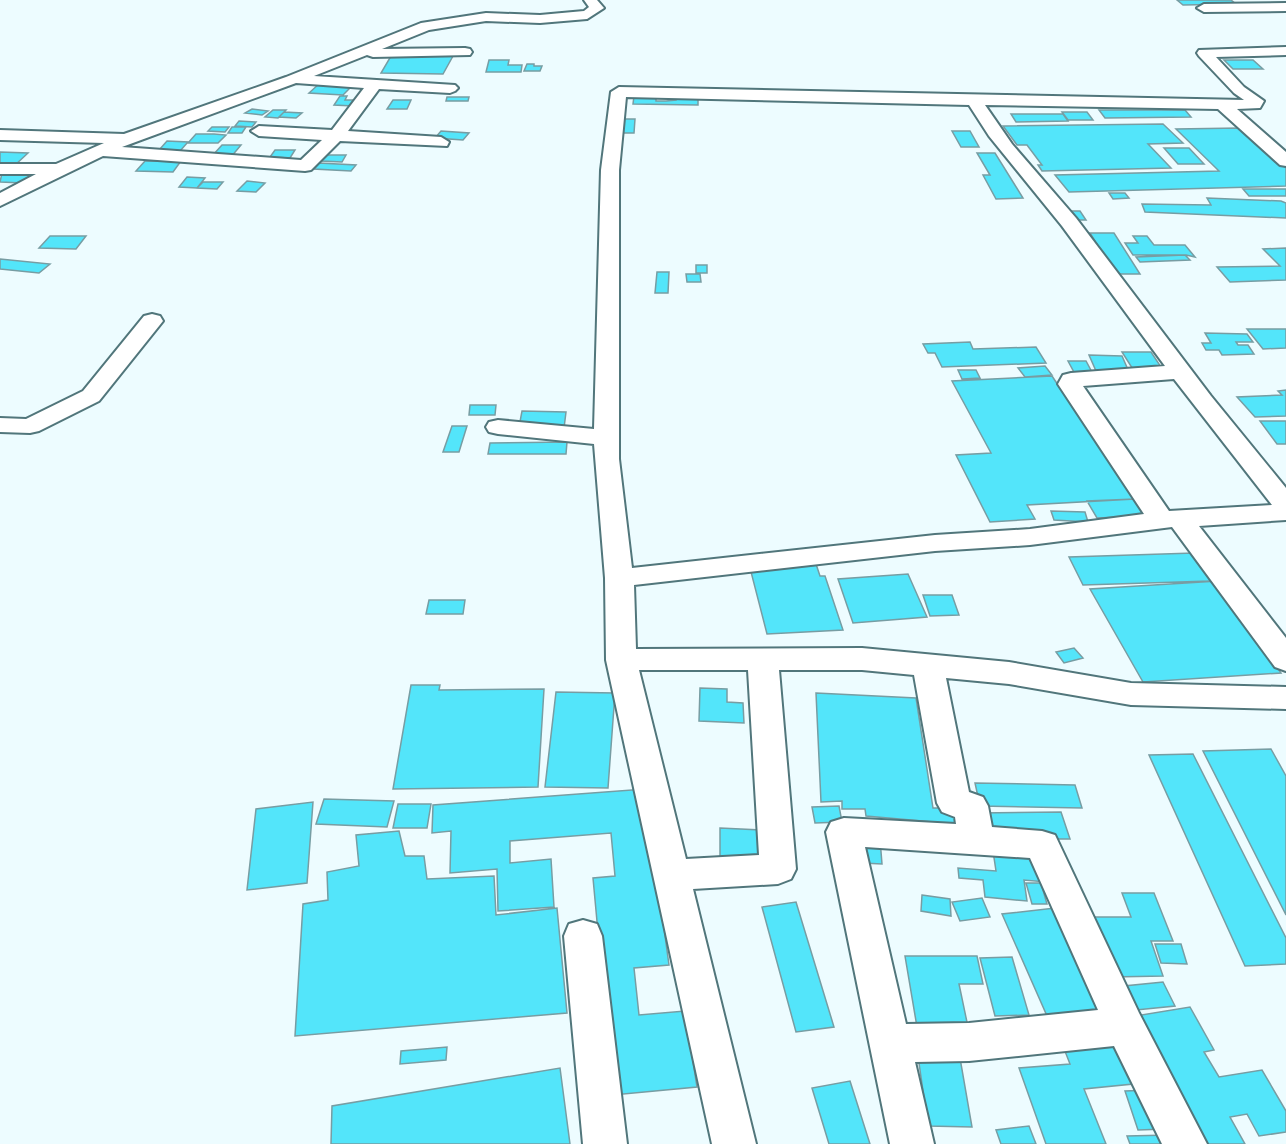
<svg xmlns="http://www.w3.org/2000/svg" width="1286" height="1144" font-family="Barlow,sans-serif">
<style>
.building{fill:#53e5fa;stroke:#779da3;stroke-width:1.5}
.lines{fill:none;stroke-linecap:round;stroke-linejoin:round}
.minor-casing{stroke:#51767b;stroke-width:4}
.minor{fill:#fff;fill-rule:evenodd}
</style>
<rect width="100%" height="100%" fill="#edfcff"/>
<!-- building -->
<path class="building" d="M1177,0H1231L1236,4L1183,5Z
M418,55L453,56L443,74L381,73L391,56Z
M489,60H509L508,65H522L521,72H486Z
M1224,60H1253L1263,69H1233Z
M527,64H534V66H542L540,71H524Z
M320,83L353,85L343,95L309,93Z
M340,96H347L345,100H357L353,106L334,105Z
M634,96H656V101H666L676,100V96H698V105L633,104Z
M447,97H469L468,101H446Z
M393,100H411L407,109H387Z
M252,109L268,111L262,115L245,113Z
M273,110H286L278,118L265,117Z
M1099,110H1185L1191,117L1105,118Z
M284,112L302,113L296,118L279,117Z
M1062,112H1087L1093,120H1068Z
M1011,114H1063L1068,121L1016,122Z
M620,119H635L634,133H619Z
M239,121L256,122L252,127L235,126Z
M1163,124L1183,143L1148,144L1171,168L1042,171L1038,165H1042L1027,145H1017L1003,126Z
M212,127H229L225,132L208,131Z
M232,127H246L242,133H228Z
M1240,128L1286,168V186L1069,192L1055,175L1219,171L1176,129Z
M441,131L469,133L463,140L435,138Z
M952,131H970L979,147H961Z
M196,134H214L226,135L218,143H188Z
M167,141L188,142L180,151L159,150Z
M222,145H241L231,157L212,156Z
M1164,148H1189L1204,164H1178Z
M275,150H295L290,158L270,157Z
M0,152L28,153L13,167L0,166Z
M977,153H995L1023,198L996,199L983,175H990Z
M325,155H346L342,162L321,161Z
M145,161H181L173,172L136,171Z
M319,163L356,165L351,171L314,169Z
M2,173L33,174L23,183L0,182Z
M187,177L205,178L197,188L179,187Z
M247,181L265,183L256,192L237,191Z
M203,182H223L217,189L197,188Z
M1243,189H1286V196H1249Z
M1109,193H1125L1129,198L1113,199Z
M1207,198L1281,201L1286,203V218L1145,212L1142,204L1211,205Z
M1068,211H1080L1086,220H1074Z
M1090,233H1114L1140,274H1115Z
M50,236H86L76,249L39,248Z
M1133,236H1147L1154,245H1185L1195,257L1186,255H1133L1125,243H1138Z
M1286,248V280L1230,282L1217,267L1280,266L1263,249Z
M1185,255L1190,260L1140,262L1136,257Z
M0,259L50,264L39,273L0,269Z
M696,265H707V273H696Z
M657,272H669L668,293H655Z
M686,274H700L701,282H687Z
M1247,329H1286V348L1263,349Z
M1205,333L1247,334L1253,342H1236L1238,345H1248L1254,354L1222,355L1219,350H1206L1202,343H1211Z
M970,342L973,349L1036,347L1046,363L942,367L935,353H928L923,344Z
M1122,352H1151L1163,370L1134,371Z
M1089,355L1122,356L1129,372L1096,371Z
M1068,361H1086L1093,374H1075Z
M1045,366L1052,375L1025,377L1018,368Z
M958,370H976L980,378L962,379Z
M1052,376L1134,499L1027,505L1035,519L990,522L956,455L991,453L952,381Z
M1286,390V416L1255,417L1237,397L1282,395L1278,391Z
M470,405H496L495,415H469Z
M522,411L566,412L564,428L519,427Z
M1260,421H1286V444H1277Z
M452,426H467L459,452H443Z
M567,442L566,454H488L490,443Z
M1135,499L1146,516L1097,518L1087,501Z
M1051,511L1085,512L1088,522L1054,520Z
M1194,553L1211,581L1083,585L1069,557Z
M816,564L820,576H825L843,630L767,634L750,568Z
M908,574L927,617L853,623L838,579Z
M1218,581L1281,673L1143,682L1090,589Z
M923,595H952L959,615L930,616Z
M429,600H465L463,614H426Z
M1074,648L1083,658L1064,663L1056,652Z
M411,685H440L439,690L544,689L538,787L393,789Z
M700,688L727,689V702L743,703L744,723L699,721Z
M556,692L615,693L608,788L545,787Z
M816,693L916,698L933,808H964L967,835L936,833L933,822L866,816L865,809H842V801L821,802Z
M1271,749L1286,776V915L1203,751Z
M1193,754L1286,938V964L1245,966L1149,755Z
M975,783L1075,785L1082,808L980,806Z
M645,789L669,965L634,968L639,1015L685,1011L697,1087L613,1095L593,878L615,876L611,833L510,841V863L551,859L554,907L498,911L497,869L450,873L451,831L432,833L433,805Z
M324,799L394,801L387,827L316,824Z
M313,802L307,883L247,890L256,809Z
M398,804H431L427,828H393Z
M839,806L842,822L815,823L812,807Z
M1061,812L1070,839H985L978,813Z
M720,828L761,830V858L720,856Z
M399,831L405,856H424L427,879L494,876L496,915L557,908L567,1013L295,1036L303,904L328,900L327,872L359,866L356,835Z
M860,838L880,839L882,864L862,863Z
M993,851L1041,855L1046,882L1024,880L1027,901L985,897L983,880L959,878L958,868L996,871Z
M1026,883H1041L1047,904H1032Z
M1122,893H1154L1173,941H1151L1163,976L1111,977L1091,917H1131Z
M922,895L950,899L951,916L921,911Z
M982,898L990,917L960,921L952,902Z
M796,902L834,1027L796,1032L762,907Z
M1055,908L1108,1017L1051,1025L1002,914Z
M1155,944H1181L1187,964L1161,963Z
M905,956H977L983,984H959L968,1027H917Z
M1012,957L1029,1015L995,1016L980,958Z
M1163,982L1175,1006L1136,1010L1124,986Z
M1190,1007L1214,1050L1204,1052L1219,1077L1262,1070L1286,1111V1132L1259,1136L1247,1114L1230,1117L1245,1144H1202L1135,1016Z
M1113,1036L1133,1084L1084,1089L1106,1144H1046L1019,1068L1070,1064L1061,1041Z
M447,1047L446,1060L400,1064L401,1051Z
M918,1056L960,1058L972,1127L928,1126Z
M560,1068L570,1144H331L332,1106Z
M850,1081L870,1144H829L812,1088Z
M1151,1090L1165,1129L1138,1130L1125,1091Z
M1029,1126L1036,1144H1001L996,1130Z
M1169,1135L1172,1144H1130L1127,1136Z"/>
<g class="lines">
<defs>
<path id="minor" d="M584,0H597L604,8L587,19L540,23L486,21L429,30L382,49L465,48L470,49L472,52L470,55L373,57L367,55L314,76L455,85L458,88L455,91L450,93L379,89L348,131L441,137L449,142L447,146L340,141L311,170L305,171L103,156L0,206V193L36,174H0V164H56L104,143L0,140V130L124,134L286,77L421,23L486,13L540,15L584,11L589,7ZM296,83L364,88L332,130L259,126L251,131L259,136L322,140L301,160L122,147Z
M1286,3V11L1204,12L1197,8L1204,4Z
M1286,47V55L1216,57L1244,87L1264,101L1260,108L1237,109L1286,152V166L1280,165L1218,109L985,105L1012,144L1076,218L1211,396L1286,488V520L1199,526L1286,638V671L1275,667L1172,527L1030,545L935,551L634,585L636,649L862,648L1009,662L1131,683L1286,687V709L1131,705L1009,684L946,678L969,792L983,797L988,806L992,827L1042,831L1055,835L1139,1013L1207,1144H1162L1114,1046L969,1061L915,1062L934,1144H890L826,832L831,822L844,818L956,824L955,817L942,812L937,803L914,675L862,670H779L796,869L791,879L778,884L693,889L756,1144H712L606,660L605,578L594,444L498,434L489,432L486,427L489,422L498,420L594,429L601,170L611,92L619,87L1244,100L1234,93L1199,56L1197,53L1199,50ZM626,97L969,105L989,136L1062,226L1165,366L1071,373L1063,375L1058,384L1144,514L1030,529L935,535L632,568L619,459V170ZM1174,379L1272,505L1169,511L1083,386ZM639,670H748L759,855L686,859ZM865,847L1030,858L1098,1010L969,1023L906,1024Z
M152,314L160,316L163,321L99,401L39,431L30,433L0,432V418L26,419L83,391L144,316Z
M583,920L597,924L602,936L627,1144H583L564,936L569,924Z"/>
</defs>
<!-- minor casing -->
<use href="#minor" class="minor-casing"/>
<!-- minor -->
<use href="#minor" class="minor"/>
</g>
</svg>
